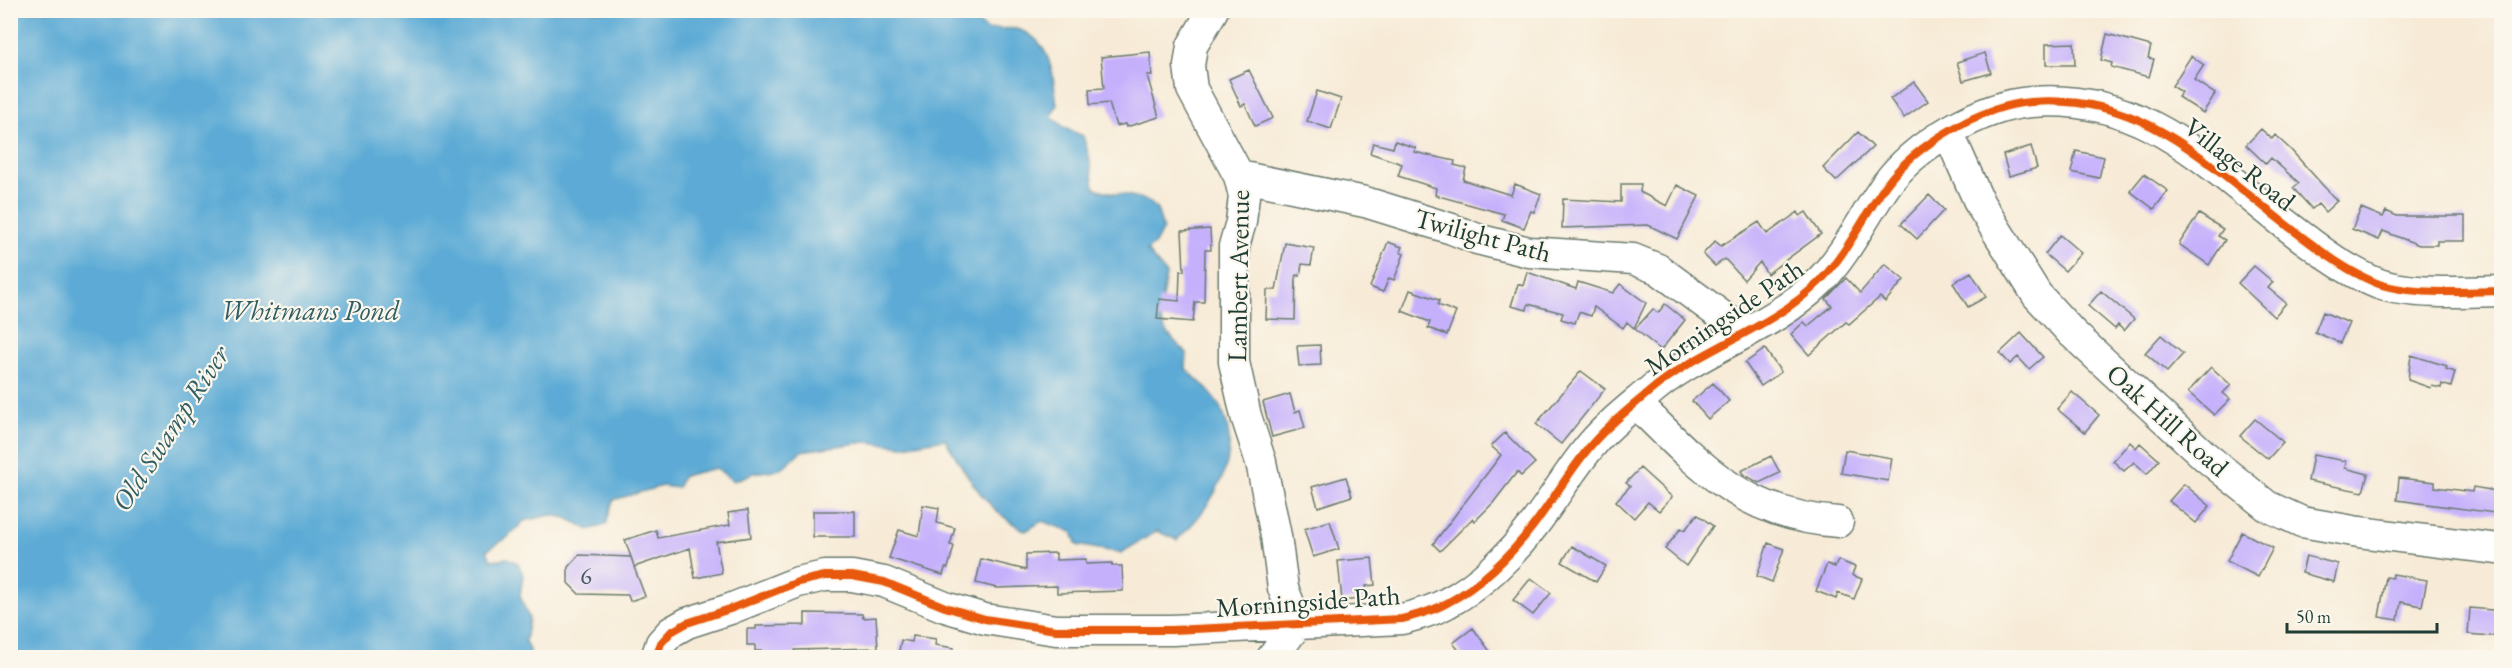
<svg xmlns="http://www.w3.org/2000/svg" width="2512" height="668" font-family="'EB Garamond',serif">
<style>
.water{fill:#5caad5;stroke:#3e7484;stroke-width:1.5}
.building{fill:#c5b0fc}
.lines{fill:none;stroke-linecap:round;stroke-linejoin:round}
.minor-casing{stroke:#6b7a6d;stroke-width:33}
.minor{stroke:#fff;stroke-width:30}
.cycleway-casing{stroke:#fbf7ec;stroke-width:11}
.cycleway{stroke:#e8590c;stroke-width:8}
.labels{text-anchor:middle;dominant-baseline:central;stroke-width:4.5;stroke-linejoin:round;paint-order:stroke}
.number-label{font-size:24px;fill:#485a66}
.street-label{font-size:27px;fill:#1f3d34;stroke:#fbf7ec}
.water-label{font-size:28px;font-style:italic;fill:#315e64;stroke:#fbf7ec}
</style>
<rect width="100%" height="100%" fill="#fbf7ec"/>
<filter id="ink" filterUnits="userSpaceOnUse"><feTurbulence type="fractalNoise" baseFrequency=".0167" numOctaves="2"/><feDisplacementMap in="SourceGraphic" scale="12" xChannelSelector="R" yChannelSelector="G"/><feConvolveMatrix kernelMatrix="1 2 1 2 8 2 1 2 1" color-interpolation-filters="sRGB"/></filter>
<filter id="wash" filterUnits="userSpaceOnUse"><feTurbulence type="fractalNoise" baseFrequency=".008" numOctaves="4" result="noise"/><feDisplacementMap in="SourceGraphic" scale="24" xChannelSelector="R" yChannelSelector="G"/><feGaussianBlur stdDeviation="1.35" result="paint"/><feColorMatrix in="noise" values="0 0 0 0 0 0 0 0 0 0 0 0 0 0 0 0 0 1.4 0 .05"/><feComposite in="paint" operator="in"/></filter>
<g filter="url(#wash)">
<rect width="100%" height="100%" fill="#f7ebd7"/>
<!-- water -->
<path class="water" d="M10,11H972L971,16L987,30C997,29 1011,27 1020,30C1052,41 1053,77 1057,105L1051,116L1065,128L1083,136L1089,156L1094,187C1112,198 1146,191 1157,210C1160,216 1161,223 1163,229L1155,244L1147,251L1166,274C1160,318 1150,320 1187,353L1186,369C1198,380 1212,392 1220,407C1246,456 1212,507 1177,540L1157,531L1121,553L1077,545L1072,532L1042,521L1026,531C987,512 966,475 945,439L903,446L866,442L801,451L781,469L754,473L733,481L716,468L683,476L677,488L662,486L613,500L606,525L589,530L567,518L551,515L524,521L507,538L487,550L491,560L507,558L518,563L523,575L520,595L529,619L525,641L532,657H11Z"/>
<g id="blocks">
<!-- building -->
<path class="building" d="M2107,34L2151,46L2148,58L2154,59L2149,77L2111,67L2112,63L2101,60Z
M2074,43L2075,65H2046V44Z
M1150,52L1152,75H1147L1159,117L1126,127L1125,124L1116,126L1109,103L1090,105L1089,89L1104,88L1101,57Z
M1985,53L1991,73L1963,81L1957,62Z
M2191,56L2204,65L2194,80L2215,94L2203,113L2178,97L2182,92L2172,86Z
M1249,70L1273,118L1255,126L1245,104L1241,106L1229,79Z
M1914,82L1928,101L1904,118L1890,99Z
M1317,91L1341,99L1331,129L1307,121Z
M2261,129L2272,139L2275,135L2291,150L2337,201L2325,212L2318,204L2312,209L2293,188L2299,183L2271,158L2266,164L2246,145Z
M1858,132L1873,147L1836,181L1823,168Z
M1395,141L1416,148L1414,152L1455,161L1454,165L1466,168L1463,180L1511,195L1515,184L1541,194L1534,212L1531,211L1524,228L1502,220L1504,214L1435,195L1436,188L1398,176L1402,164L1370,153L1373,143L1393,148Z
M2031,146L2037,168L2009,176L2003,155Z
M2076,151L2104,157L2099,178L2071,172Z
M2144,174L2168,191L2154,209L2130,191Z
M1621,184H1641L1640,192L1667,206L1677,185L1699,196L1677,239L1648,225L1562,228L1563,199L1621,202Z
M1929,195L1944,210L1917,239L1901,224Z
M2361,208L2383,217L2386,211L2397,216H2465V241H2437V245H2419L2383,231L2379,240L2352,229Z
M1798,212L1800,216L1806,212L1821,234L1767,274L1760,262L1744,280L1725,259L1715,266L1703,254L1715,241L1721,246L1759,222L1767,234Z
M2199,214L2223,229L2218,236L2225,240L2209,265L2179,244Z
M1210,229L1211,250H1205L1204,302H1195L1193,322L1157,319L1159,299L1179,301L1180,271H1184L1182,231Z
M2060,235L2081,253L2065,271L2045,254Z
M1388,242L1402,247L1400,252L1404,254L1394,280L1389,278L1383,292L1370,287Z
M1285,243L1314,248L1311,265L1302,264L1300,276L1296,275L1295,320L1266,319L1267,290H1276Z
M1885,264L1904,280L1885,302L1880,297L1849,324L1846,322L1809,355L1791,334L1804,322L1808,326L1832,306L1826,299L1846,278L1860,293Z
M2254,266L2273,282L2268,288L2286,303L2274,317L2238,283Z
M1527,272L1576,289L1578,282L1613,293L1620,284L1646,303L1634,328L1627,322L1623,328L1594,307L1591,316L1579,312L1575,323L1561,319L1563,313L1528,304L1527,310L1511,306L1518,284L1523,286Z
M1971,272L1986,297L1968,307L1953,283Z
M1410,290L1439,300L1438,305L1456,312L1447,335L1428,328L1430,322L1402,311Z
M2101,291L2134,319L2124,331L2118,325L2115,329L2088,306Z
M1665,304L1685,320L1661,350L1635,329L1653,309L1658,313Z
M2323,312L2349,323L2340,343L2315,332Z
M2021,333L2043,357L2029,369L2018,357L2010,364L2000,353Z
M2161,335L2183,354L2167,372L2145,353Z
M1320,345L1321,365L1299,366L1297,346Z
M1765,349L1781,372L1761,386L1745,363Z
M2411,355L2447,366L2446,369L2455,372L2451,387L2442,384L2441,388L2432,386L2431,388L2408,380Z
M2211,367L2231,385L2223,393L2230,399L2214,415L2188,392Z
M1581,371L1605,389L1561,444L1536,424Z
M1713,383L1729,401L1708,419L1692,401Z
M2072,392L2099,415L2085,432L2057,409Z
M1290,394L1295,412L1300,410L1305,428L1272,437L1263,402Z
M2255,419L2283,442L2268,459L2240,436Z
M1505,433L1535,463L1521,476L1517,472L1493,503L1475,521L1473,518L1440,551L1433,544L1501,455L1491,446Z
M2130,442L2136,448L2140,443L2159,460L2147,474L2134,462L2124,471L2113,461Z
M1845,450L1892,458L1888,481L1841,473Z
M2313,455L2346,461L2345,468L2368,474L2363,492L2308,481Z
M1771,456L1780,473L1759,483L1743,474L1741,471Z
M1640,468L1672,497L1659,511L1648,502L1634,518L1616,501L1630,486L1626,483Z
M1346,477L1352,496L1318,507L1312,487Z
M2399,478L2435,482V487L2472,492L2473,487L2502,492V514L2397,500Z
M2184,484L2210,506L2196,523L2169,501Z
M923,505L939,508L937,523L955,528L950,545L954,546L948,568H945L943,575L889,558L899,530L919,536Z
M748,510L751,537L716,542L722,573L695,578L690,548L634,567L645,596L630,601L628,595L579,594L568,583V567L579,555L631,557L634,566L625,540L656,530L658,538L730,525L728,513Z
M813,511H855V537H813Z
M1697,514L1713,526L1686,566L1665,549L1681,528L1685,530Z
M1330,521L1339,549L1313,557L1304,529Z
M2242,532L2273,548L2258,577L2227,561Z
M1768,543L1784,549L1772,582L1757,576Z
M1572,546L1606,566L1596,582L1562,562Z
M1056,553V560L1086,559V564L1112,563V566H1122L1123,591L1057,593V586L997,588L976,583L981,559L1026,570V554Z
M2306,556L2338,564L2334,582L2302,573Z
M1372,558L1375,585L1366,586L1367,598L1342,601L1338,561Z
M1838,560L1855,567L1852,575L1862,579L1854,599L1838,593L1836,599L1816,591L1827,564L1835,567Z
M2393,574L2427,580L2422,606L2401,602L2398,620L2379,617L2386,577L2392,578Z
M1531,578L1551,593L1533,615L1513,600Z
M2470,608L2502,611V637L2468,634Z
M805,613L862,614L863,618L876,617L878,648L795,650V655L761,656V651H755V645H747V629H756V626L805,625Z
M1473,628L1494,657H1464L1453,643Z
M913,636L936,639L935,645L954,648V657L898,656L901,640L912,642Z"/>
</g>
</g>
<g filter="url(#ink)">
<use href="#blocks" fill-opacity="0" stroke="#6b7a6d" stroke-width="1.5"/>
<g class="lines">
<defs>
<path id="minor" d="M1213,10L1192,46L1189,66L1192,89L1239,176L1244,196L1241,222L1234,246V362L1246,416L1261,462L1276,536L1283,588L1297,624L1272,658
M1948,132L1980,204L2037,295L2072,333L2206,457L2267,506L2302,522L2359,532L2498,549
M1239,176L1365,202L1452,229L1477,239L1529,252L1633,259L1658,269L1745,333
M1636,403C1698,465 1744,516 1838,522
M656,658L661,643L671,632L687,623L730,609L798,582L825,576H852L884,582L945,607L985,619L1056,630H1172L1402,619C1418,615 1433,611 1447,603C1480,586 1511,555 1533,526C1554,499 1571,468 1593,443C1609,424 1630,408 1649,392C1700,348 1771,330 1820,281C1847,253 1864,216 1886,185C1915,145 1981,106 2031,102C2154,92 2218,177 2309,242C2331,259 2353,274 2379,284C2411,295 2467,292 2502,291"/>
</defs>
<!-- minor casing -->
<use href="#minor" class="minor-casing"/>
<!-- minor -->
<use href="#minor" class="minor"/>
<defs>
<path id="cycleway" d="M656,658L661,643L671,632L687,623L730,609L798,582L825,576H852L884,582L945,607L985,619L1056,630H1172L1402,619C1418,615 1433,611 1447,603C1480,586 1511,555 1533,526C1554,499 1571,468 1593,443C1609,424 1630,408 1649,392C1700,348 1771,330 1820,281C1847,253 1864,216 1886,185C1915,145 1981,106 2031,102C2154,92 2218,177 2309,242C2331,259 2353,274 2379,284C2411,295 2467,292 2502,291"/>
</defs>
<!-- cycleway casing -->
<use href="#cycleway" class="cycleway-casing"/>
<!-- cycleway -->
<use href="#cycleway" class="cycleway"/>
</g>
</g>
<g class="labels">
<!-- number labels -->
<g class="number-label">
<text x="586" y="575">6</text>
</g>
<!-- street labels -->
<g class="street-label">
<text transform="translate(2240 164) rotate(38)">Village Road</text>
<text transform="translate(1483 235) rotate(15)">Twilight Path</text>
<text transform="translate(1238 276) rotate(-89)">Lambert Avenue</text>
<text transform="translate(1724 317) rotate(-34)">Morningside Path</text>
<text transform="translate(2168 420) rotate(42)">Oak Hill Road</text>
<text transform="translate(1308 601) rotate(-4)">Morningside Path</text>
</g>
<!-- water labels -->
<g class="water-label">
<text x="310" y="310">Whitmans Pond</text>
<text transform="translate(170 428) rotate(-57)">Old Swamp River</text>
</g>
</g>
<!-- margin -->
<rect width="2512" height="668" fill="none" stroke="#fbf7ec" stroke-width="36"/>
<!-- scale -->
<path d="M2287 623v9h150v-9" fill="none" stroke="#1f3d34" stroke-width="3"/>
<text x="2296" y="623" font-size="18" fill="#1f3d34" stroke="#fbf7ec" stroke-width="4.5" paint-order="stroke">50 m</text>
</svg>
